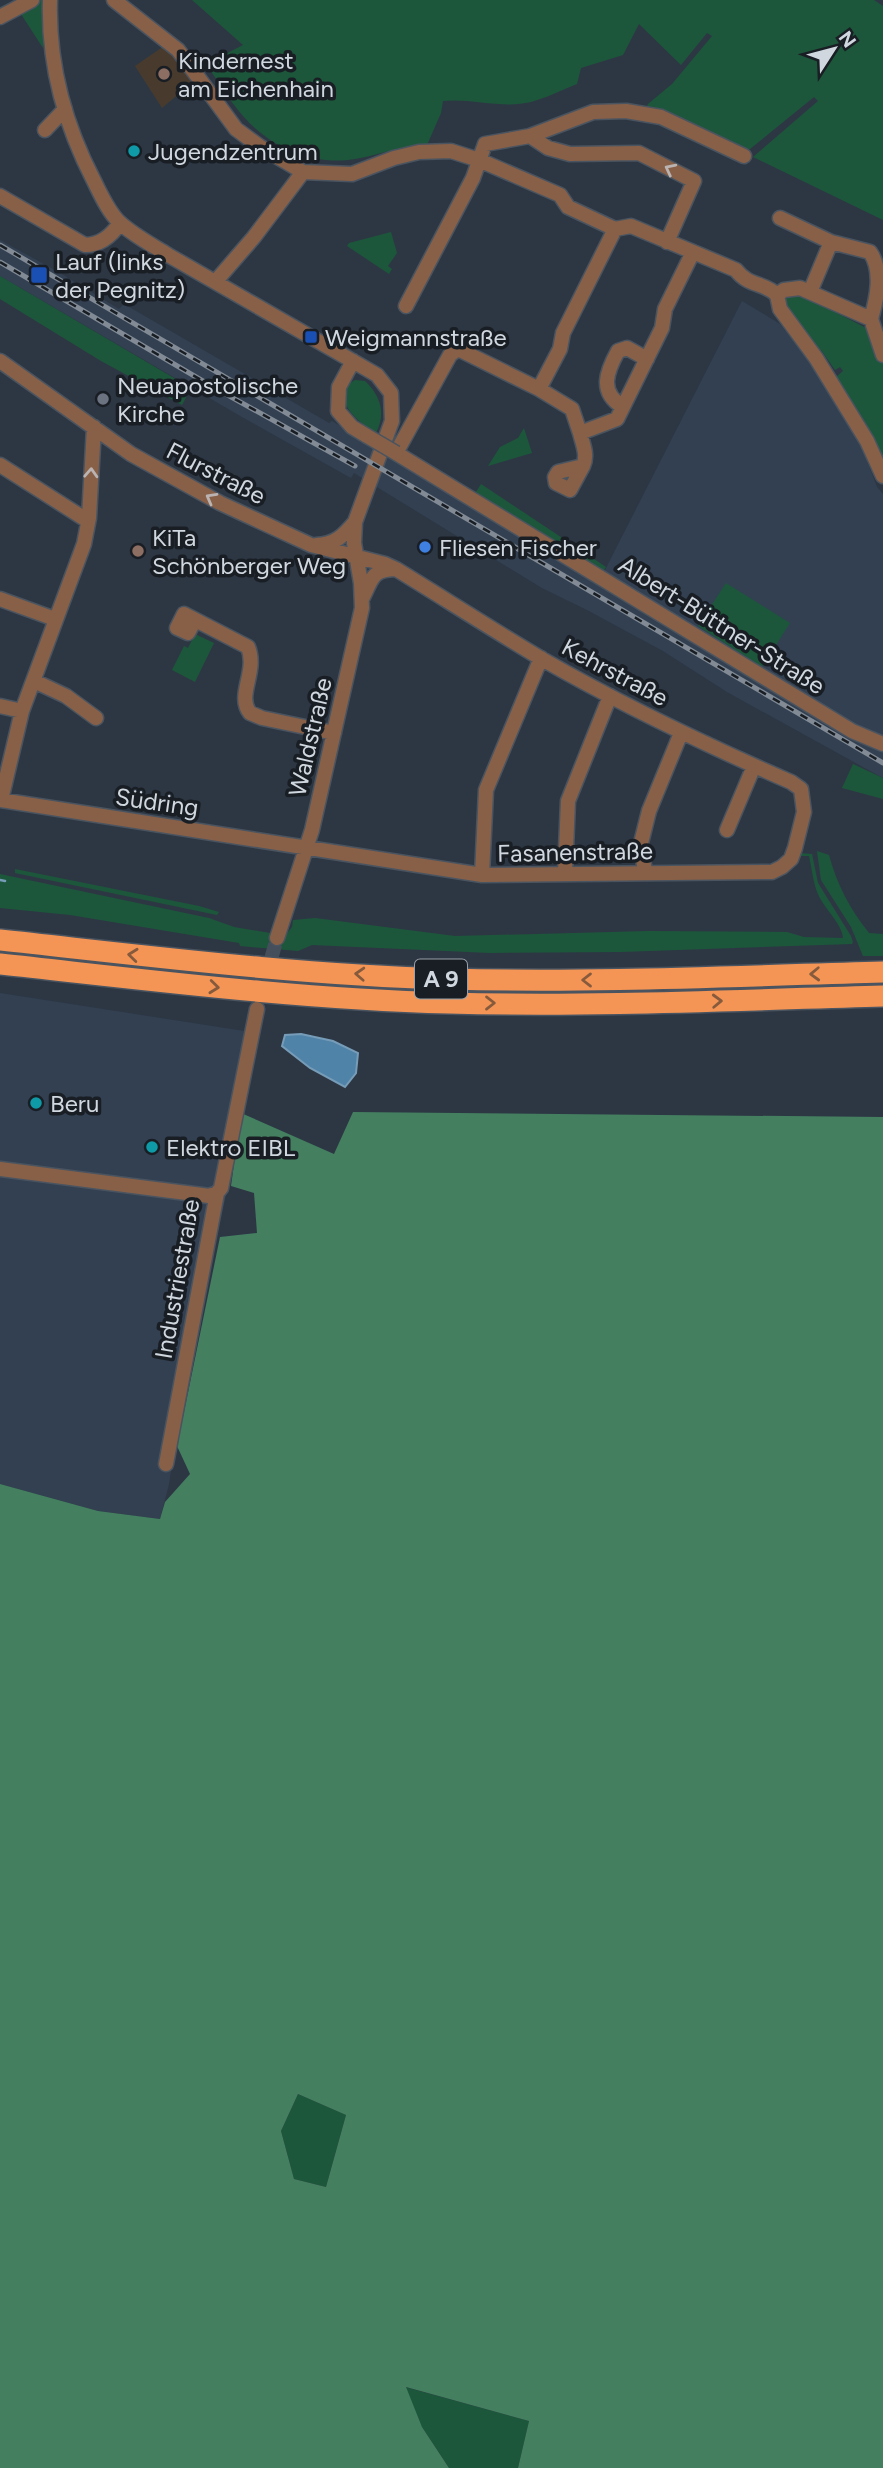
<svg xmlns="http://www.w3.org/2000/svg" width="883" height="2468" font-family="Figtree,sans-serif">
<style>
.built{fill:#324052}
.education{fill:#483b2d}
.green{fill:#1d573b}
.forest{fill:#447f60;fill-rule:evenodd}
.water{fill:#5083a8;stroke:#769cb8;stroke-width:2}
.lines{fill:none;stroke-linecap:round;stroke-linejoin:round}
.stream{stroke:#769cb8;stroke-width:2.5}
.minor-tunnel{stroke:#454f5b;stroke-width:14;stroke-dasharray:14 7;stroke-linecap:butt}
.minor-casing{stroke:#4a5460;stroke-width:17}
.highway-casing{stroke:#4a5460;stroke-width:24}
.minor{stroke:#876047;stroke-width:14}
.highway{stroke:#f49555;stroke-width:21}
.rail-casing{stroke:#828b95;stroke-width:5}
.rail{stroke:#191e24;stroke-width:2.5;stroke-dasharray:8;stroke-linecap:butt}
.minor-bridge-casing{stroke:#4a5460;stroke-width:17;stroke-linecap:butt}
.minor-bridge{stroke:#876047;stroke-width:14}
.oneway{stroke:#bab3b1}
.oneway2{stroke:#865a3c}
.education-dot{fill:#8d6e63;stroke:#191e24;stroke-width:2.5}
.culture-dot{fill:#0f9aa8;stroke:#191e24;stroke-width:2.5}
.transit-dot{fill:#1a4fb4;stroke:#191e24;stroke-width:2.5}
.worship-dot{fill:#6b7280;stroke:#191e24;stroke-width:2.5}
.shop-dot{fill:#3f7fe0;stroke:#191e24;stroke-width:2.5}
.labels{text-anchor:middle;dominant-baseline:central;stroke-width:7;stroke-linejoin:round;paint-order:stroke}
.shield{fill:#191e24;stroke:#99a0a7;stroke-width:2}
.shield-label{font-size:23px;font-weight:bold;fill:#d0d7df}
.poi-label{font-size:24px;fill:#d0d7df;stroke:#191e24;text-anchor:start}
.street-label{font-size:24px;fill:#d0d7df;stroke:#191e24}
</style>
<rect width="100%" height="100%" fill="#2d3744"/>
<!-- built -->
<path class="built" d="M0,240L60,273L119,309L124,304L329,423L332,421L650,618L800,707L883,749V778L727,692L663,651L587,610L542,588L354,473L351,478L242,417L0,276Z
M742,301L780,324L811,363L861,445L877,487L883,494V735L860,731L604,572Z
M0,993L244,1031L230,1177L183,1392L169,1484L160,1519L98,1511L0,1484Z"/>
<!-- education -->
<path class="education" d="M164,46L194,81L162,108L135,66Z"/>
<!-- green -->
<path class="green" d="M41,0H43V48L19,11Z
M192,0H874L883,6V220L753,157L818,101L814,97L750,149L742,152L644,112L648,104L672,84L712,36L707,33L681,65L639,24L623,55L581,68L577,84C562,90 546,98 531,102C503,109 471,98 443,101L441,113L427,145C399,145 375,157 348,160C309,164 269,146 243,116C229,100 218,81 206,64L243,45Z
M391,232L397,253L388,266L392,269L389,274L347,246L349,243Z
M0,276L191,388L182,405L101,361L0,299Z
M796,292L870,330L883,363V464L836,377L843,371L840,367L835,370L821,350L817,352L784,307L783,295Z
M355,380L365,381C381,396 386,414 376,433C360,424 326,396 355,380Z
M524,428L532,453L488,466L500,447L518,438Z
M481,484L606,567L603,572L478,495L476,492Z
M726,583L790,623L762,667L698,626Z
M195,634L214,643L195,682L172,670L184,646L188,648Z
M853,764L883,778V799L842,788Z
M817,851L829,855C837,885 850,909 869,933L883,934V956H863L851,927L821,880Z
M799,853L812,854L818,883L851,936L853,942L852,944L621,952L490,953L312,945L298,951L240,946L239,943L70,915L0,908V874L209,918L234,927L270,933V937L283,938L292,927L293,920L315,918L455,936L648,931L787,932L804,937L843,938C842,923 824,909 818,894C813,883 812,868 809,856H798Z
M15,869L199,906L219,912L217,915L15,873Z
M298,2094L346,2115L326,2187L294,2179L281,2131Z
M405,2387L529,2421L518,2468H449L422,2427Z"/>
<!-- forest -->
<path class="forest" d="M353,1112L883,1117V2468H518L529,2421L406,2387L422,2427L449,2468H0V1484L98,1511L160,1519L165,1502L190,1474L177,1446L220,1237L257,1233L254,1193L231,1186L241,1113L334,1154ZM298,2094L346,2115L326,2187L294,2179L281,2131Z"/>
<!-- water -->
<path class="water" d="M301,1034L333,1041L358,1053L356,1073L345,1087L310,1068L282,1046L285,1035Z"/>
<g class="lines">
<!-- stream -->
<path class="stream" d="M0,880L5,881"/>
<!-- minor-tunnel -->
<path class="minor-tunnel" d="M260,998L277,938"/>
<defs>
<path id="minor" d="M50,0C48,63 65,125 94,181C101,195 108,211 119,222C133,235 152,245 168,255L377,375L391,393L392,421L355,522L354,543L361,583L362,608L312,830L277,938
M114,0L178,50L236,129L259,146L303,172L352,174L394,158L419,152L451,151L479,160L560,195L568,207L615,229L631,226L736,270C749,287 764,282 777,295
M0,17L32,0
M45,130L65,109
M530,136L548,148L570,154L639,153L694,181L667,242
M0,196L85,245C100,245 112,235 120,223
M780,218L831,242L870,252C883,271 877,298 871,319
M615,229L563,333L560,349L539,389L458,349L450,355L396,453L852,731L883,744
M216,281L254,237L303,172
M810,292L831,242
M777,295L780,309L816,358L867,441L883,476
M777,295L784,290L800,288L871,319L883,355
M406,306L473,178L485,144L530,136L593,112L626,111L661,117L744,156
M0,361L131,454L220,503L311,545L385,564L396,569C445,599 493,630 542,659C622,705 706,745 791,782L801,789L804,812L795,848L791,859L782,867L772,872L482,875L0,800
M353,361L339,387L338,411L352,427L367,436
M539,389L572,409L580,433
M623,407C598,392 607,371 618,351L627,348L647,359
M0,465L85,519L89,518
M583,466L570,490L556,483L555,477L558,472L583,466C588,455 583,445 580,433L617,419L662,328L665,309L693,252
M316,545C335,545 344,535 355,522
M363,597C372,579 372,570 394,569
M0,599L55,619
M195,620L188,633L177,628L184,614L248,647C258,672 236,695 250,713L262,718L334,733
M34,681L66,696L96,718
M0,706L22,711
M1,800L22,711L84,544L89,518L94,427
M727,830L754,766
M565,873L568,801L610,696
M645,873L641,843L649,811L681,733
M482,875L486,790L541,658
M0,1169L202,1195L209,1196L217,1193
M166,1464L217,1193L221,1188L257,1009"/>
<path id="highway" d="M0,940C149,956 298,975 449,979C593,983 738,976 883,972
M0,964C149,980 298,999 449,1003C593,1007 738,1000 883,996"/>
</defs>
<!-- minor casing -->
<use href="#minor" class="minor-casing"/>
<!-- highway casing -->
<use href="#highway" class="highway-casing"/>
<!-- minor -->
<use href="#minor" class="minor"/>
<!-- highway -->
<use href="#highway" class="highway"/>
<defs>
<path id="rail" d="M0,245L883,763
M0,262L208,384L355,466"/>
</defs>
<!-- rail casing -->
<use href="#rail" class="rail-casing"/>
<!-- rail -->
<use href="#rail" class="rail"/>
<defs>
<path id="minor-bridge" d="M367,436L396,453"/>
</defs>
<!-- minor-bridge casing -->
<use href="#minor-bridge" class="minor-bridge-casing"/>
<!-- minor-bridge -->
<use href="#minor-bridge" class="minor-bridge"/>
</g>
<!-- one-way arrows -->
<defs><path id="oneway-chevron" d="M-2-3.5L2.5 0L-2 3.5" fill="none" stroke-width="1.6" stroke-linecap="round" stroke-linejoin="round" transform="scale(1.75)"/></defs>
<g class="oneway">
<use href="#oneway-chevron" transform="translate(670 169) rotate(-153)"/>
<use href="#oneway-chevron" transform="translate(91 473) rotate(-87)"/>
<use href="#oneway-chevron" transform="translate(211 498) rotate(-151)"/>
</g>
<g class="oneway2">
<use href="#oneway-chevron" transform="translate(133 955) rotate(-174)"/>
<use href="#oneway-chevron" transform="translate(360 974) rotate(-177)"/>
<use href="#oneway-chevron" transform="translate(815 974) rotate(178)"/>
<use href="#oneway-chevron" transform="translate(587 980) rotate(-180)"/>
<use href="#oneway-chevron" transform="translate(214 987) rotate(6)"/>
<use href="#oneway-chevron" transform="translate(717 1001) rotate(-2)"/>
<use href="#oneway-chevron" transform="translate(490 1003)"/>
</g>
<!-- markers -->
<g class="education-dot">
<circle cx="164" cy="74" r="7"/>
<circle cx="138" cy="551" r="7"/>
</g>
<g class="culture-dot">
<circle cx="134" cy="151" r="7"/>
<circle cx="36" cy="1103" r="7"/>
<circle cx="152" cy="1147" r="7"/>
</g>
<g class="transit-dot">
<rect x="30" y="266" width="18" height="18" rx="3.5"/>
<rect x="304" y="330" width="14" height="14" rx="3.5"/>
</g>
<circle class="worship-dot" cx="103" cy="399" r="7"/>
<circle class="shop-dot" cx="425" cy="547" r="7"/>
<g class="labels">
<!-- shield labels -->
<rect class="shield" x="415" y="959.5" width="52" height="39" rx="5"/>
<g class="shield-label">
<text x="441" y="979">A 9</text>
</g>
<!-- poi labels -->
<g class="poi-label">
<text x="178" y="60">Kindernest<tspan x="178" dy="28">am Eichenhain</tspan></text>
<text x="148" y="151">Jugendzentrum</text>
<text x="55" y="261">Lauf (links<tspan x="55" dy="28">der Pegnitz)</tspan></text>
<text x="325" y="337">Weigmannstraße</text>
<text x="117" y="385">Neuapostolische<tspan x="117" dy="28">Kirche</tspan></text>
<text x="152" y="537">KiTa<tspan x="152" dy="28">Schönberger Weg</tspan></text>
<text x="439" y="547">Fliesen Fischer</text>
<text x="50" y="1103">Beru</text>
<text x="166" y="1147">Elektro EIBL</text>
</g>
<!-- street labels -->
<g class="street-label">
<text transform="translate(216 473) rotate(27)">Flurstraße</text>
<text transform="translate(722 625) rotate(32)">Albert-Büttner-Straße</text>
<text transform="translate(615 672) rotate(28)">Kehrstraße</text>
<text transform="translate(310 737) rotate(-77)">Waldstraße</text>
<text transform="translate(157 802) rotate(8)">Südring</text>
<text transform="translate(575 852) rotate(-1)">Fasanenstraße</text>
<text transform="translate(177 1279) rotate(-80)">Industriestraße</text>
</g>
</g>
<!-- north arrow -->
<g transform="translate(834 49) rotate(54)" stroke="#191e24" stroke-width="5" paint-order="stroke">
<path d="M0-5L12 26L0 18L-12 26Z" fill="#d0d7df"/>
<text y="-10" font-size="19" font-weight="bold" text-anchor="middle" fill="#d0d7df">N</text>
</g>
</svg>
